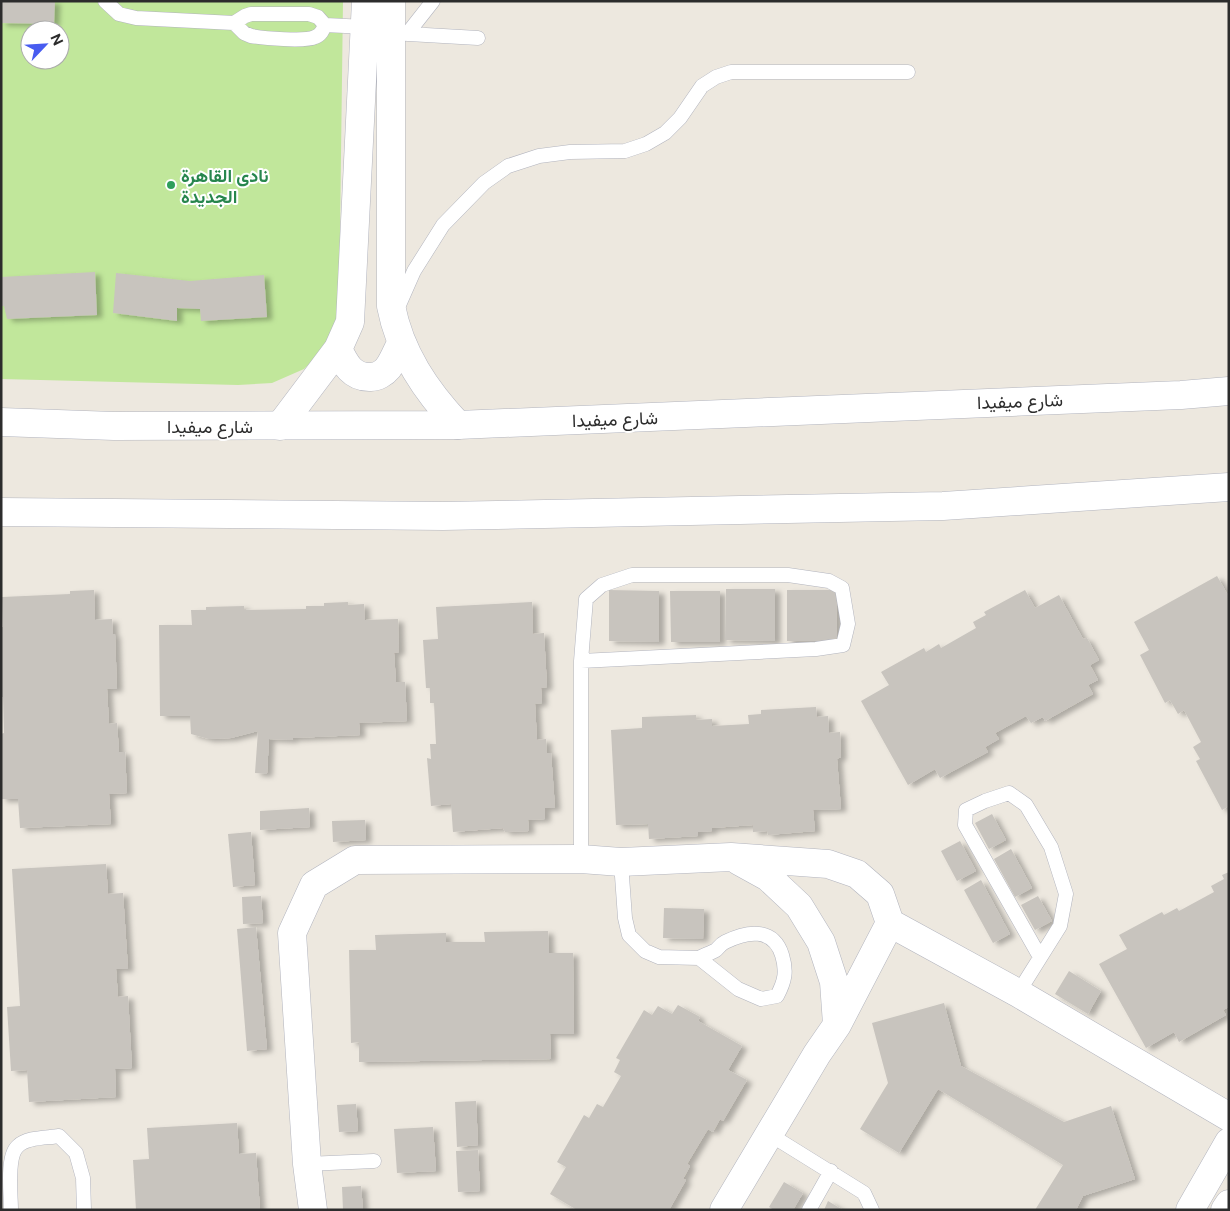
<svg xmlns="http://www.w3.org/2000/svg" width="1230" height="1211" font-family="'Public Sans',Vazirmatn,sans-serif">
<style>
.pitch{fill:#c1e79b;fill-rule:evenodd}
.building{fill:#c8c4be;filter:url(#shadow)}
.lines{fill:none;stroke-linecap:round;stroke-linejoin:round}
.service-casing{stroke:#b2b4be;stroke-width:15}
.minor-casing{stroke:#b2b4be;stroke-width:29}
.tertiary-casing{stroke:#b2b4be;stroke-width:29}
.service{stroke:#fff;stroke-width:14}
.minor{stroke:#fff;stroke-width:28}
.tertiary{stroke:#fff;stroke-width:28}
.leisure-dot{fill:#2e9e5b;stroke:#fff;stroke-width:2}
.labels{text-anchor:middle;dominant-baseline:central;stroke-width:4;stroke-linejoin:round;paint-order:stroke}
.leisure-label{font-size:18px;font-weight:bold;fill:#27864d;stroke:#fff;text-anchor:start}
.street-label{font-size:18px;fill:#2c2c2c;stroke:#fff}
</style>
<defs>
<filter id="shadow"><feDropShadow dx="5.5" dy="3" stdDeviation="2.5" flood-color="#0004"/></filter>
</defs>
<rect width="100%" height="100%" fill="#ede8df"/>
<!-- pitch -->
<path class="pitch" d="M1,1H343L339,310L333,332L321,353L304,369L272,383L238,385L1,379ZM30,30H60V60H30Z"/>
<!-- building -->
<path class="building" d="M1,1H55L54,24L1,23Z
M95,272L97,315L7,319L4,306H1V277Z
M116,273L190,281L264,275L267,317L201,321L200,309L177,308V321L113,313Z
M1217,576L1229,597V806L1222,810L1196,761L1200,759L1193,747L1201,742L1184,710L1178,714L1170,700L1165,703L1140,655L1149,650L1134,622Z
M726,589H775V641L725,640Z
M94,590L95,620L112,619L113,634H115L117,689H107L109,724L117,723L119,752H125L127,793L109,794L111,824L20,828L18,799H1V734L4,733L3,697H1V627H3L2,597L70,594V591Z
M609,590L659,591V642L609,641Z
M787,590H836L837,641H787Z
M1025,590L1035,608L1059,595L1083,639L1087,638L1099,660L1090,665L1098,680L1088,685L1093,694L1045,721L1043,717L1031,723L1026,716L995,733L999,739L985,747L988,752L940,778L935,769L908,785L861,701L889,685L881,672L924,648L926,652L939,644L941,648L976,628L973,622L986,615L984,612Z
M670,591H720V642H671Z
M348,602V605L364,604L365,620L398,619L399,652L394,653L396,682H405L407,721L359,723L360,735L293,738L292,740L269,739L267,774L255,773L258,731L231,738L209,739L191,734L190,716H160L159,625H192L191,610H206V607L244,606V610L306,609V606H324V603Z
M532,602L533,634L544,633L547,687L541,688L542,703L535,704L537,740L546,739L547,753H551L555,808H545V819L528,820L529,831L505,832L503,828L453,832L451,804L431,806L427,758L431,759L430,744H436L434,703H430V688H426L423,640L438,639L436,607Z
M816,707L817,717L828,716L829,733L840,732L841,757L837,759L841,809L813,810L815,831L768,835L767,831L753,832V825L712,828V831L698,832V836L649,839L648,824L616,825L611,730L642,728V717L696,715V720L712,719V726L749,724L748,715L761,714V710Z
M309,808L310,827L260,830V811Z
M992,814L1006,840L989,849L975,823Z
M365,820L366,840L333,842L332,821Z
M251,832L255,885L233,887L228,834Z
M960,841L976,871L957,881L941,851Z
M1011,849L1032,888L1015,897L994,859Z
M106,864L108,894L123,893L128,969H116L118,997L128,996L132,1068L115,1069L116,1097L29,1102L27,1070L11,1071L7,1007L20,1006L12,869Z
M1229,872V1007L1223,1010L1226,1015L1179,1042L1174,1032L1146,1048L1099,964L1127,949L1119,935L1162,912L1164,915L1177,908L1179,911L1214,892L1211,886L1224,879L1222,875Z
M981,880L1010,934L993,943L964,890Z
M261,896L263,923L243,924L242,897Z
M1038,896L1052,921L1035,930L1021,905Z
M664,908L704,909L703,939L663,938Z
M256,927L267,1049L247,1051L237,929Z
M548,931L549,953H573L574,1034H550L551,1059L359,1062V1042L351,1043L349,950H376L375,935L446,933V942H485L484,932Z
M1069,971L1101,991L1088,1014L1055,994Z
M944,1003L961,1066L1064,1122L1111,1106L1135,1179L1083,1196L1076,1210H1035L1063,1165L938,1089L899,1153L860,1129L888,1083L872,1023Z
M678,1005L700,1017L698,1021L742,1046L728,1070L747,1080L723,1121L720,1119L713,1132L708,1129L687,1164L690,1166L683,1179L686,1180L669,1210H577L550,1194L566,1167L557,1162L584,1115L589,1118L597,1104L603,1107L621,1076L614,1072L620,1060L616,1058L644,1010L652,1015L658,1006L672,1014Z
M476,1101L478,1145L457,1147L455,1102Z
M356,1104L358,1131L339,1132L337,1105Z
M237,1123L239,1154L256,1153L260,1210H136L133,1160L149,1159L147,1128Z
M433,1127L436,1171L397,1173L394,1129Z
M478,1150L480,1191L458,1192L456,1151Z
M784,1182L803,1193L793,1210H774L769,1207Z
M361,1186L363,1210H343L342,1187Z
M828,1201L843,1210H824Z"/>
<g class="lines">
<defs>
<path id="service" d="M105,1L119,14L136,18L234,23L245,16L251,14H309L318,17L325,25C323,30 321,35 315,37C305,42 263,38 251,36L244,33L234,23
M325,25L366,27
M391,33L478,38
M407,34L433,1
M399,305L414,271L443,225L484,183L508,166L539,156L570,152L625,151L646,144L665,133L680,118L702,86L716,77L731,72H908
M581,859V661L586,599L602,585L632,575H788L829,581L842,588L848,624L843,645L816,649L581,661
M621,862L625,918L629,935L645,951L659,957L699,958L738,989L761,999L777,996C785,981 787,971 782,955C773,927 747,931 725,942C721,944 719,947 716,950C711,953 704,955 699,958
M1018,993L1060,926L1066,894L1051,847L1026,805L1009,793L985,801L966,810L965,825L1040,957
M769,1134L864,1193L872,1210
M307,1164L374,1161
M11,1210C11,1194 6,1156 18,1146C27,1137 47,1138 59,1136L76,1153L83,1178L84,1210
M809,1210L831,1171"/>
<path id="minor" d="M391,1V306C400,353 426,391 458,425
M338,349C345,364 352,378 371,377C377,377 384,373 388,368C393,361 397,351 401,343
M280,426L338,349L350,322L366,1
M739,861L768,877L799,906L821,942L834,982L837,1024
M890,923L1018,993L1229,1117
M313,1210L307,1164L292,933L314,885L355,860L581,859L621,862L731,857L828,864L857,874L880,894L890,923L837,1025L817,1054L724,1210
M1190,1210L1229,1142
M1225,1210L1229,1204"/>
<path id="tertiary" d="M1,422L114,426L458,425L1181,395L1229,391
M1,512L443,516L943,506L1229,487"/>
</defs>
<!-- service casing -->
<use href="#service" class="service-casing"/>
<!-- minor casing -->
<use href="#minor" class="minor-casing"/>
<!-- tertiary casing -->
<use href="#tertiary" class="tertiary-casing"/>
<!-- service -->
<use href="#service" class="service"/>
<!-- minor -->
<use href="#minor" class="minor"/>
<!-- tertiary -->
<use href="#tertiary" class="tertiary"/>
</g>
<!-- markers -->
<circle class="leisure-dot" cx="171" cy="185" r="5"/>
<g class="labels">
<!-- leisure labels -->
<g class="leisure-label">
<text x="181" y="175">نادى القاهرة<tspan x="181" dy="21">الجديدة</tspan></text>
</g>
<!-- street labels -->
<g class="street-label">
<text transform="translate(1020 401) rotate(-2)">شارع ميفيدا</text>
<text transform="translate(615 419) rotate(-2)">شارع ميفيدا</text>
<text x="210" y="426">شارع ميفيدا</text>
</g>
</g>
<!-- border -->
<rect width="1230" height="1211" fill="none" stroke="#2c2c2c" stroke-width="5"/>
<!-- north arrow -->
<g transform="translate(45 45) rotate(65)"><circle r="24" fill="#ffffff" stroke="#ababab"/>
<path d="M0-4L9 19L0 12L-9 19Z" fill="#485cf0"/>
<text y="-8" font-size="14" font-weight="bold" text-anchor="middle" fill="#2c2c2c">N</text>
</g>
</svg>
